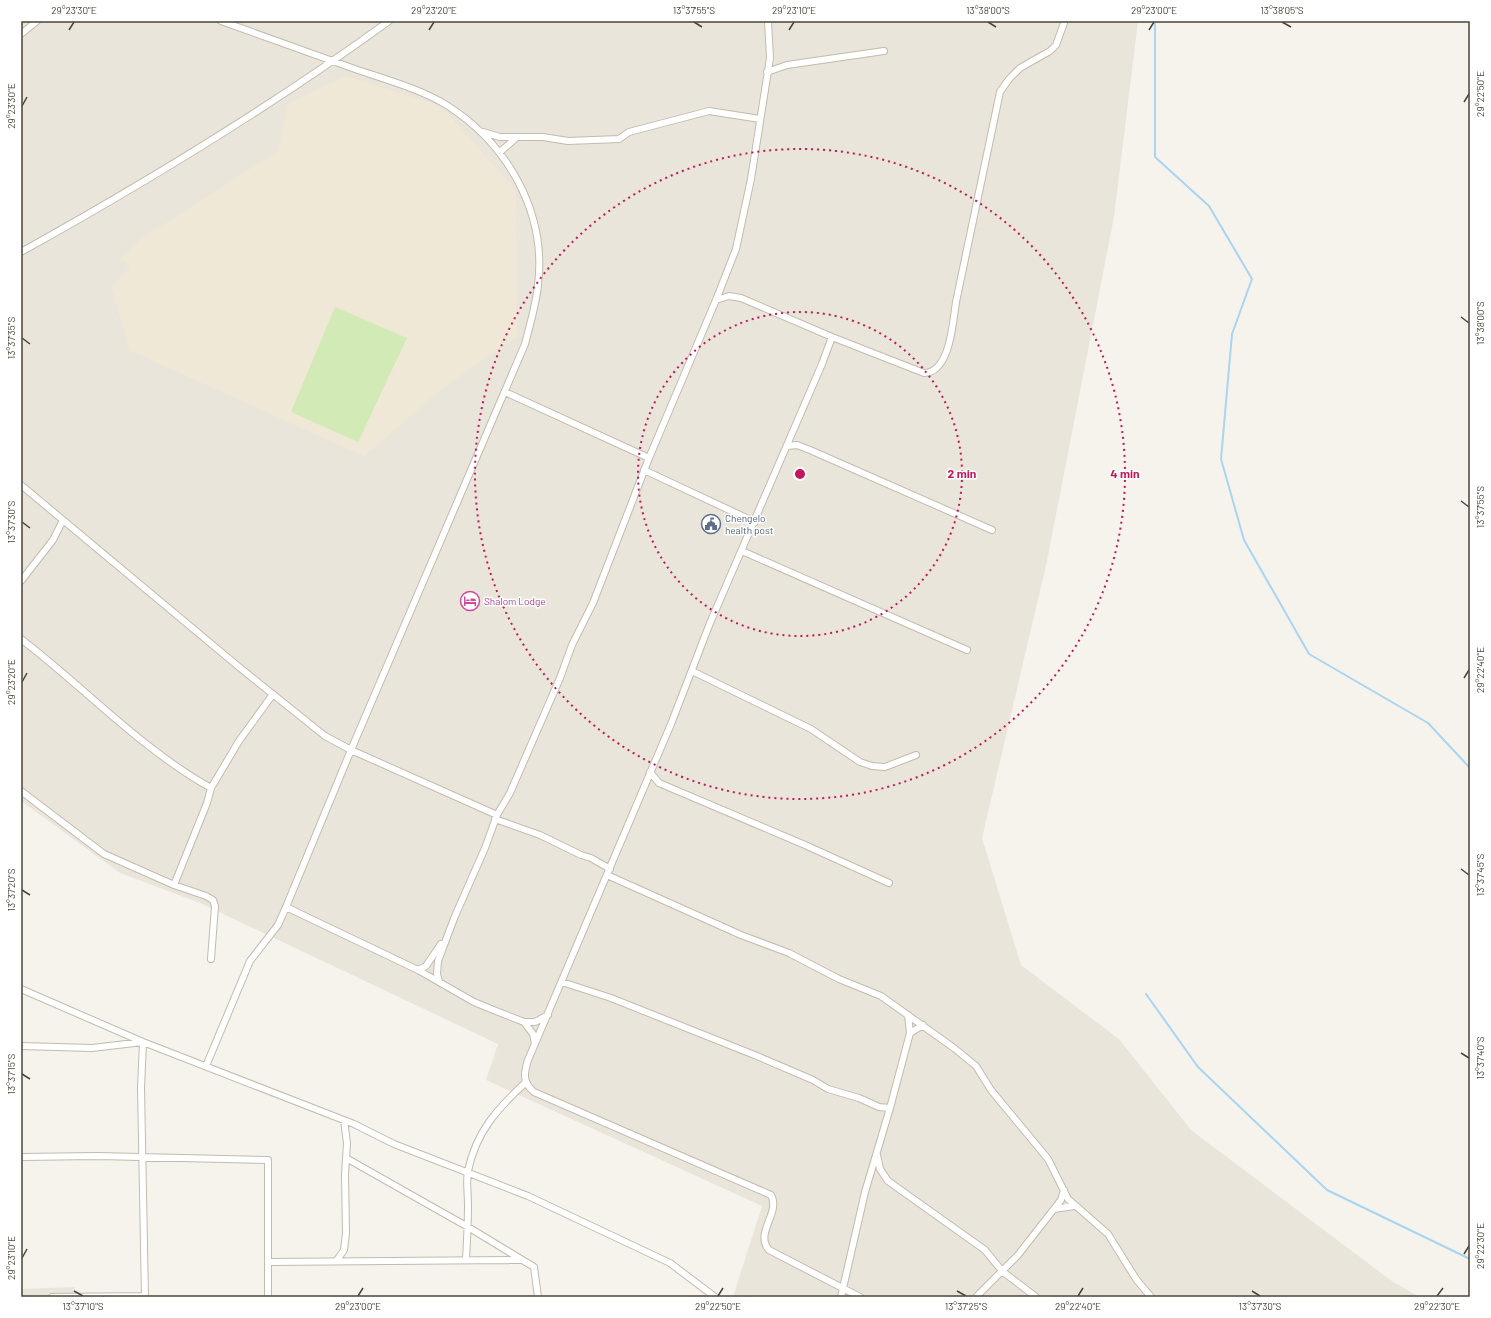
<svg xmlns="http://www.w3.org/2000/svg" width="1491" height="1318" font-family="Barlow,sans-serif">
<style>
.residential{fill:#eae5da}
.education{fill:#efe8d6}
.green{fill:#d2eab5}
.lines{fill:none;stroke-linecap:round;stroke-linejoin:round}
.stream{stroke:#a9d4f2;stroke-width:2}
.street-casing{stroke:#c2bbae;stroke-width:8}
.street{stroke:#fff;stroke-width:6}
.ticks{fill:none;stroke:#4b4439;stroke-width:1.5}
.ring{fill:none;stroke:#c2185b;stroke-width:2;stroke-dasharray:2 4}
.labels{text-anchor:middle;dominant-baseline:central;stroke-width:3;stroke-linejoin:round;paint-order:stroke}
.service-label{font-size:10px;fill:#4e5e75;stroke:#fff;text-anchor:start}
.hotel-label{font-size:10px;fill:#b23c85;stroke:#fff;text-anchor:start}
.centre{fill:#c2185b;stroke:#fff;stroke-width:2}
.ring-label{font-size:12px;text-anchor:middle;font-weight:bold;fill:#c2185b;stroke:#fff;stroke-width:3;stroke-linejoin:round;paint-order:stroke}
.neatline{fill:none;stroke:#4b4439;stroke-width:1.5}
.ticks-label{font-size:10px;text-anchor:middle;fill:#4b4439}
</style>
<rect width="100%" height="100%" fill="#f6f3ec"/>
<!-- residential -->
<path class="residential" d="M21,21H1138L1114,217L1047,561L982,838L1021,965L1119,1039L1191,1130L1393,1282L1420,1297H733L762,1206L486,1080L498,1044L200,903L120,873L21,801Z
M75,1287L74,1297H21V1289Z"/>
<!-- education -->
<path class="education" d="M345,76L441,106L516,191L517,336L444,387L364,456L131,351L111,288L130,267L121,259L141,239L278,151L288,104Z"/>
<!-- green -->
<path class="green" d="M335,307L407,338L358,442L291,412Z"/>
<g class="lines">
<!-- stream -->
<path class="stream" d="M1155,21V157L1209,206L1252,279L1232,334L1221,459L1244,540L1309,654L1428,723L1470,768
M1146,994L1198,1067L1327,1190L1470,1259"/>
<defs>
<path id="street" d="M21,34L37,21
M767,72L787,65L884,51
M483,132L500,137H543L568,141L619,139L629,132L709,111L760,119
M500,152L516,138
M21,252C147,182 272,106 389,21
M716,300L729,296L741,298L832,337L924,373C950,373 953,322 956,302L1000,92L1009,79L1020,68L1050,51L1056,45L1064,23
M832,337L822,364L710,623L671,724L528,1060C524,1073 522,1082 534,1092L771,1195C781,1213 754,1233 769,1250L860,1297
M505,392L649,458
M787,446L797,445L810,450L992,530
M644,470L755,522
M21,485L239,667L325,736L351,750L497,815
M742,551L967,650
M21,581L53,540L63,520
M21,639C85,688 141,749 211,788
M692,671L811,729L860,762L872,766L885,767L916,755
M650,772L659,783L805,845L889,883
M21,791L104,854L174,885L206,896L213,900L215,906L211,959
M495,819L540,835L581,855L591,858L610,869
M607,875L741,935L789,953L839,979L881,996L954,1048L976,1066L991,1090L1048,1159L1068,1199L1108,1234L1136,1279L1151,1297
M174,885L207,803L211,788L239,741L273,694
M286,907L418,970L474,1002L496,1011L524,1022H535L548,1015
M418,970L426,966L441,944
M439,982L437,974L438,961L455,916L485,848L497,815L510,793L560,678L572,645L593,603L649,458L716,300L736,249L751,179L770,58L768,21
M562,982L611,998L757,1056L813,1080L828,1089L859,1098L879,1107L890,1108
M21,989L143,1042L354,1124L394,1144L528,1196L670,1263L715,1297
M524,1022L533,1034L535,1044
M910,1033L923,1025
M21,1046L92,1048L143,1042L141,1088L145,1297
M206,1066L250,961L278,925L286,907L351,750L525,344C530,324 536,305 538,285C547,212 507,144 448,106C421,89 384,79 355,69C310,53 266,37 221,21
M877,1155L880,1169L888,1181L985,1250L1002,1271L1036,1297
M21,1157L98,1156L268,1160V1297
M346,1158L468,1227L534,1267L538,1297
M1054,1209L1074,1206
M337,1260L344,1250L346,1233L345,1175L347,1143L344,1120
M466,1260C467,1241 468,1223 468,1205C468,1194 466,1181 468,1171C476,1132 497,1109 525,1083
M268,1262L522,1260
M52,1297L145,1296
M841,1297L865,1192L890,1108L910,1033L908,1015
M976,1297L1018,1255L1054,1209L1061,1200L1064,1190"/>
</defs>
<!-- street casing -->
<use href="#street" class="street-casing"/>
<!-- street -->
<use href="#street" class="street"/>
</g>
<!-- ticks -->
<path class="ticks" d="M694,22L702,27M988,22L996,27M1282,22L1291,27M69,30L74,22M429,30L434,22M789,30L794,22M1149,30L1154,22M1464,102L1469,94M22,106L27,97M1461,317L1469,323M22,338L30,344M1461,501L1469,507M22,522L30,528M1464,678L1469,670M22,682L27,673M1461,869L1469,875M22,890L30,895M1461,1053L1469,1058M22,1074L30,1079M1464,1254L1469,1246M22,1258L27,1249M74,1291L83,1296M957,1291L966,1296M1252,1291L1260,1296M358,1296L363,1288M718,1296L723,1288M1078,1296L1083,1288M1437,1296L1443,1288"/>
<!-- distance rings -->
<g class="ring">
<circle cx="800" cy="474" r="162"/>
<circle cx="800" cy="474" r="325"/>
</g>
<!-- icons -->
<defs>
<symbol id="civic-ring" viewBox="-11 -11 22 22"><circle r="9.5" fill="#fff" stroke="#5c6f8a" stroke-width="1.5"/><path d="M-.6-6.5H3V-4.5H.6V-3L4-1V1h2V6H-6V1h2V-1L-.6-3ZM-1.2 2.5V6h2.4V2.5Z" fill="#5c6f8a"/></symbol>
<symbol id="hotel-ring" viewBox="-11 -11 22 22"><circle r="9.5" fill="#fff" stroke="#d1479c" stroke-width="1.5"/><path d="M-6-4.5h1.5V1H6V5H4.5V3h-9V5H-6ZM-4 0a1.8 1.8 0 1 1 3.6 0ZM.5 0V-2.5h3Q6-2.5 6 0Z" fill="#d1479c"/></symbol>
</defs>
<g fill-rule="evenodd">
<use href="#civic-ring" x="700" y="513" width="22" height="22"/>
<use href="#hotel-ring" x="459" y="590" width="22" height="22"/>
</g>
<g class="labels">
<!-- service labels -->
<g class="service-label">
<text x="725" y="518">Chengelo<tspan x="725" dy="12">health post</tspan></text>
</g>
<!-- hotel labels -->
<g class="hotel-label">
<text x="484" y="601">Shalom Lodge</text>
</g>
</g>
<circle cx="800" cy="474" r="6" class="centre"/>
<g class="ring-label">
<text x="962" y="478">2 min</text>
<text x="1125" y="478">4 min</text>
</g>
<!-- border -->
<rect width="1491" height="1318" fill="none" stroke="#ffffff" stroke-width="44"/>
<rect x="22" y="22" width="1447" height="1274" class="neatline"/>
<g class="ticks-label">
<text x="74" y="14">29°23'30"E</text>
<text x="434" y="14">29°23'20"E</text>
<text x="694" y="14">13°37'55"S</text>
<text x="794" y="14">29°23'10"E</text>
<text x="988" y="14">13°38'00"S</text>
<text x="1154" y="14">29°23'00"E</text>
<text x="1282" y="14">13°38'05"S</text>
<text transform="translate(1480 94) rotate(-90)" y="4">29°22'50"E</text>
<text transform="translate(11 106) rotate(-90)" y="4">29°23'30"E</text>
<text transform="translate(1480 323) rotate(-90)" y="4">13°38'00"S</text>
<text transform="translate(11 338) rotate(-90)" y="4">13°37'35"S</text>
<text transform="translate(1480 507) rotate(-90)" y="4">13°37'55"S</text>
<text transform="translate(11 522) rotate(-90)" y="4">13°37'30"S</text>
<text transform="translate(1480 670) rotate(-90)" y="4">29°22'40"E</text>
<text transform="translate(11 682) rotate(-90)" y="4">29°23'20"E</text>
<text transform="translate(1480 875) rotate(-90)" y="4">13°37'45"S</text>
<text transform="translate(11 890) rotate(-90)" y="4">13°37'20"S</text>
<text transform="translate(1480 1058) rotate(-90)" y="4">13°37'40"S</text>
<text transform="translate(11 1074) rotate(-90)" y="4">13°37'15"S</text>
<text transform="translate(1480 1246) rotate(-90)" y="4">29°22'30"E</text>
<text transform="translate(11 1258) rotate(-90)" y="4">29°23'10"E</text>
<text x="83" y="1310">13°37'10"S</text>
<text x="358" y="1310">29°23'00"E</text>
<text x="718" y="1310">29°22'50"E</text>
<text x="966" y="1310">13°37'25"S</text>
<text x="1078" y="1310">29°22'40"E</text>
<text x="1260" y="1310">13°37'30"S</text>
<text x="1437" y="1310">29°22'30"E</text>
</g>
</svg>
